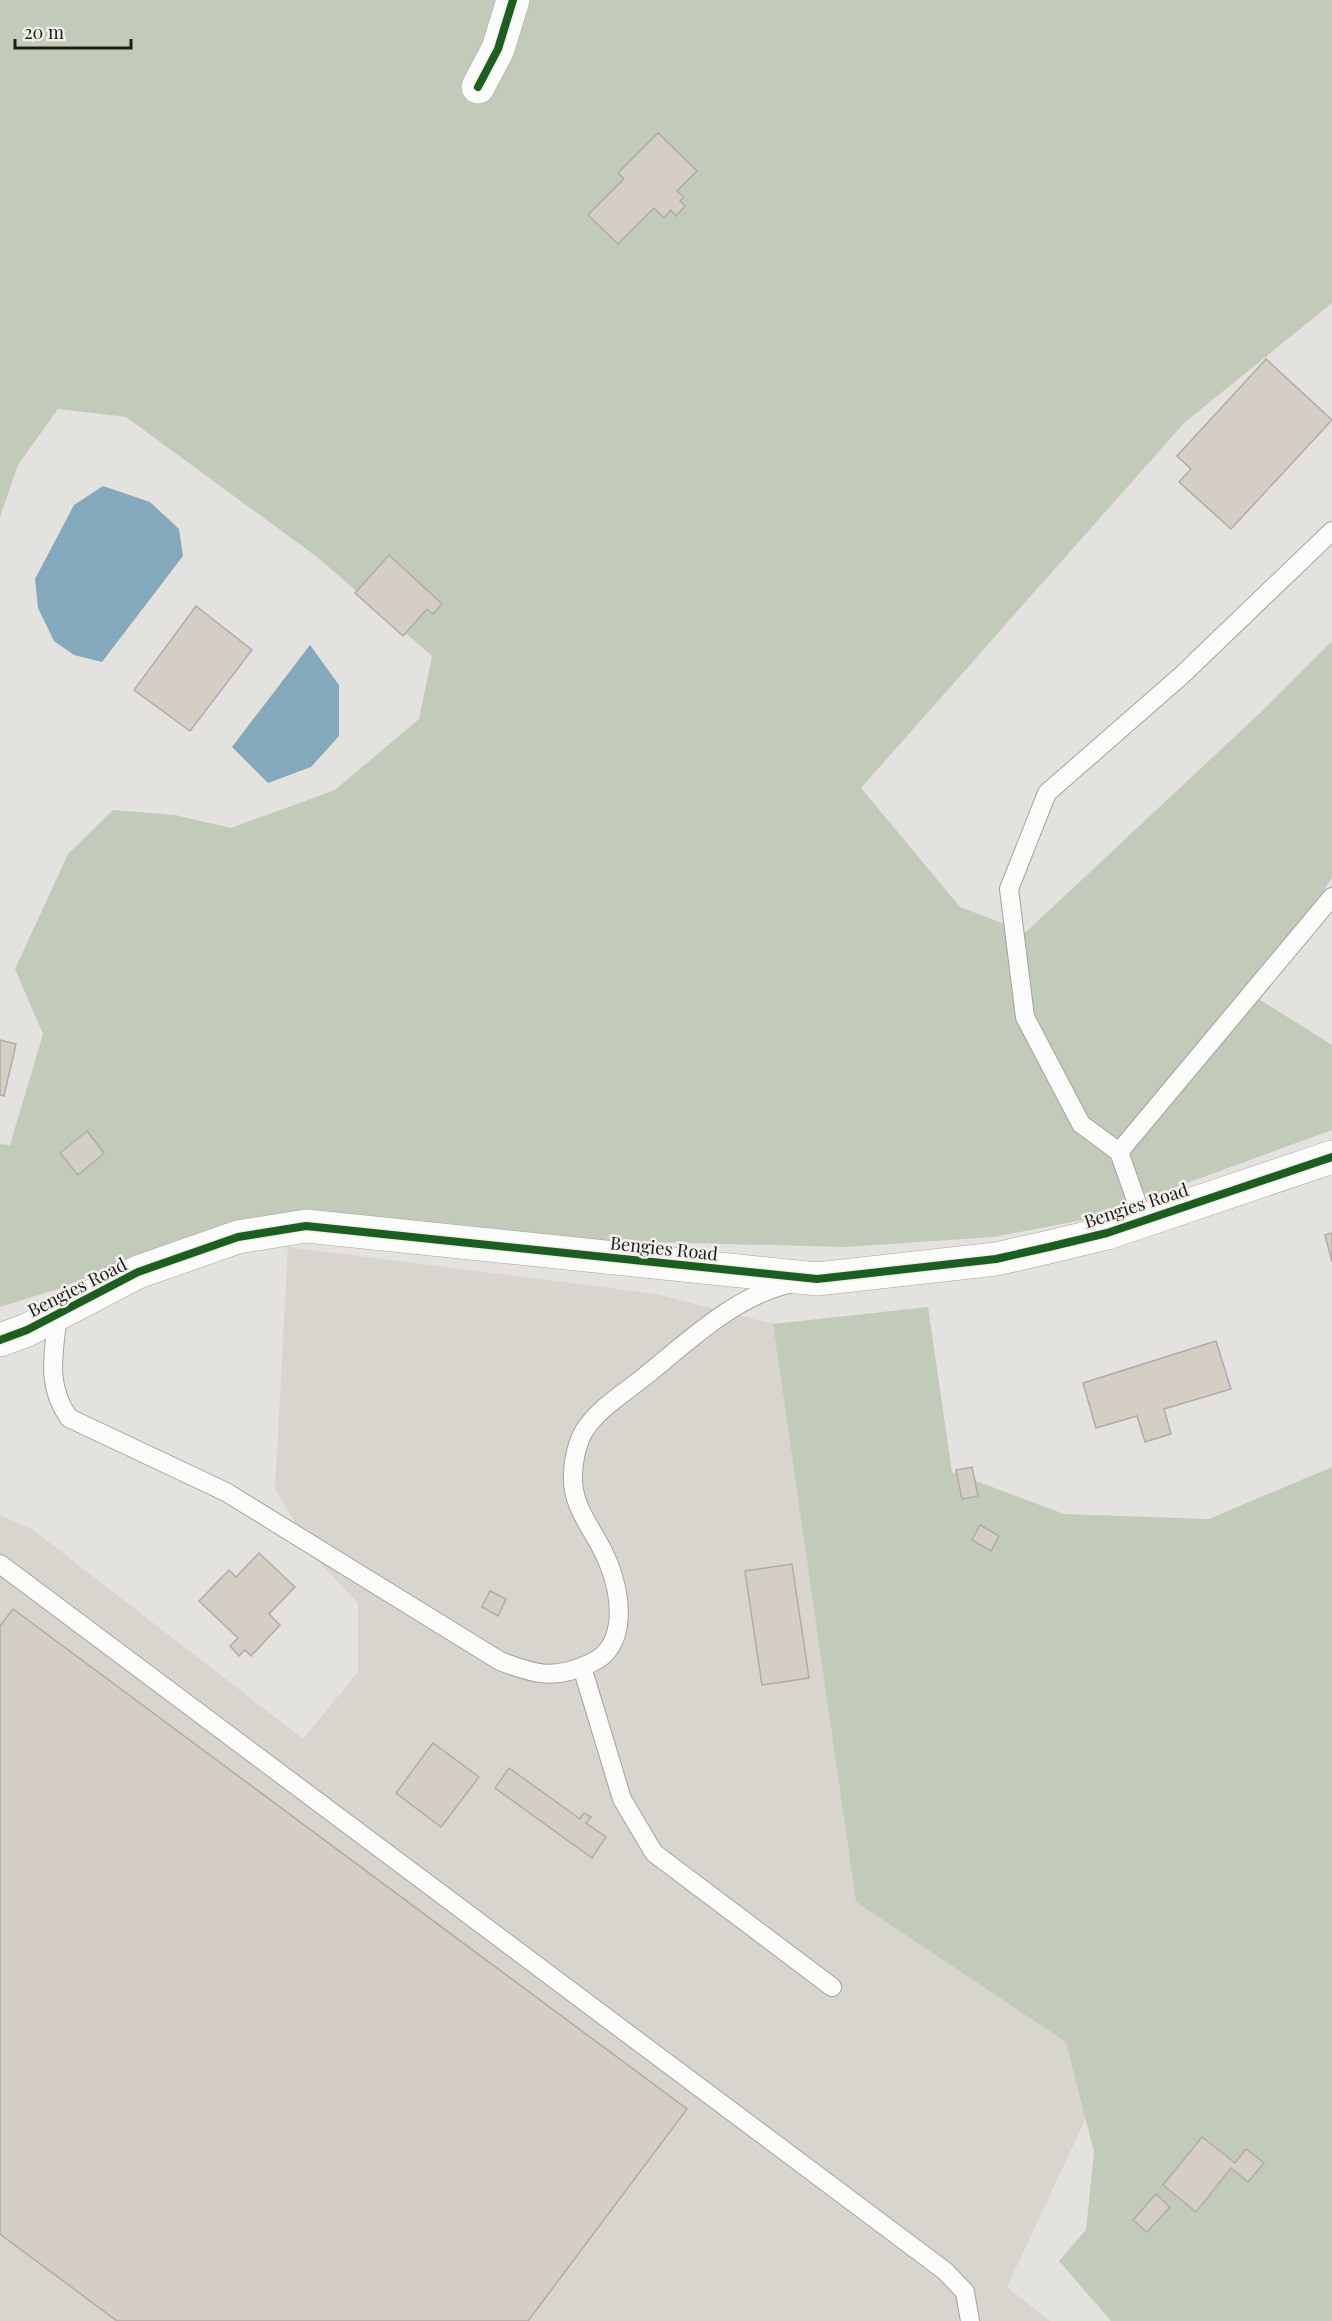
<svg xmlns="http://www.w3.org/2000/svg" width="1332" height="2321" font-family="'Playfair Display',serif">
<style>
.built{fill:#d8d4ce}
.green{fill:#c2cbba}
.water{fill:#84a9bc}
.building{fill:#d4cec4;stroke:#aeacaa;stroke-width:1.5}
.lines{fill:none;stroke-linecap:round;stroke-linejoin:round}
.service-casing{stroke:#a4a3a1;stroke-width:20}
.minor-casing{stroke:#a4a3a1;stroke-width:34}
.service{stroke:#fbfbfa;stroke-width:18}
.minor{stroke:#fbfbfa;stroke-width:33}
.cycleway-casing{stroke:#f2f0eb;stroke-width:11}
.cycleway{stroke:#1b5e20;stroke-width:8}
.labels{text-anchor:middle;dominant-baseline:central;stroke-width:5;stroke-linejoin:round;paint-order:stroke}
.street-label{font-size:18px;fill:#1d1c1a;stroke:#f2f0eb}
</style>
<rect width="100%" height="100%" fill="#e4e2df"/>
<!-- built -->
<path class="built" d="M288,1247L656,1294L773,1324L855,1895L1066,2042L1086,2118L1007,2287L1050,2321H0V1515L33,1530L303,1739L358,1672V1603L319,1562L275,1489Z"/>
<!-- green -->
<path class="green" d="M0,0H1332V303L1184,423L861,788L960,907L1026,932L1262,711L1332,641V877L1259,999L1332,1045V1130L1088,1219L993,1237L846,1247L571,1240L292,1216L175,1241L61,1288L0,1307V1144L10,1145L43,1034L15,969L68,854L113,810L175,815L231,828L335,790L419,719L432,656L317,557L126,417L58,409L18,465L0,517Z
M928,1307L952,1472L1064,1514L1209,1519L1332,1467V2321H1111L1059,2261L1086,2230L1094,2152L1066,2042L856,1902L773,1324Z"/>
<!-- water -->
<path class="water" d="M103,486L150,502L179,529L183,556L102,662L74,655L54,641L38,608L35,579L74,505Z
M310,645L339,685V736L311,767L268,783L232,747Z"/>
<!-- building -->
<path class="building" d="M658,133L697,171L677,191L684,197L680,201L685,206L676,216L671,210L664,218L654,208L618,244L588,215L624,179L618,173Z
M1266,359L1332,420L1231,529L1179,482L1191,469L1177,456Z
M389,555L442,604L433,614L427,609L403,636L355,593Z
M196,606L252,650L190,731L134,690Z
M0,1040L16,1044L4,1096L0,1095Z
M87,1131L104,1153L78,1175L60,1153Z
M1332,1233V1262L1325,1235Z
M1216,1341L1231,1389L1164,1409L1171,1434L1145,1442L1137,1416L1096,1428L1083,1383Z
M972,1467L978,1496L962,1499L956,1470Z
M980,1525L999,1536L991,1551L972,1540Z
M259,1553L295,1587L269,1614L280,1625L251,1656L245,1650L239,1656L230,1646L238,1638L199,1601L229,1570L236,1577Z
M792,1564L809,1678L762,1685L745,1571Z
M490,1591L506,1599L498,1616L482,1607Z
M13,1609L687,2109L528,2321H117L0,2234V1626Z
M433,1743L479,1777L441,1827L396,1793Z
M509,1768L580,1819L584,1813L591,1817L586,1823L606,1837L592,1858L495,1788Z
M1202,2137L1235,2163L1246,2149L1264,2163L1248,2182L1231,2168L1196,2212L1163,2185Z
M1156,2194L1170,2207L1147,2232L1133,2220Z"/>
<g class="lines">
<defs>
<path id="service" d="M1119,1152L1081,1124L1025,1017L1009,889L1047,793L1182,675L1332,531
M1143,1220L1119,1152L1332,897
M58,1314C54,1353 45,1384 69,1418L226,1492L500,1661C536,1675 555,1680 591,1663C629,1646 621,1594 608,1562C597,1533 571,1509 573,1475C573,1462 577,1443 584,1431C599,1408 624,1393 644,1377C689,1341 735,1295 793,1283
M0,1564L945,2271L965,2292L970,2321
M582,1667L622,1799L654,1853L832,1987"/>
<path id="minor" d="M478,87L498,49L513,0
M0,1340L27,1330L138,1272L238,1237L306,1226L817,1279L996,1259L1049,1247L1107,1233L1332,1157"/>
</defs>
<!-- service casing -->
<use href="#service" class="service-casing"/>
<!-- minor casing -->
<use href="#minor" class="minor-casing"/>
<!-- service -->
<use href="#service" class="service"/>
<!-- minor -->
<use href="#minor" class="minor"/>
<defs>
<path id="cycleway" d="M478,87L498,49L513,0
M0,1340L27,1330L138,1272L238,1237L306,1226L817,1279L996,1259L1049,1247L1107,1233L1332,1157"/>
</defs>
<!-- cycleway casing -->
<use href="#cycleway" class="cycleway-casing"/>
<!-- cycleway -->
<use href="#cycleway" class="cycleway"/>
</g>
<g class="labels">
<!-- street labels -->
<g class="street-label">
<text transform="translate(1136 1205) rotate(-18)">Bengies Road</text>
<text transform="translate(664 1248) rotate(6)">Bengies Road</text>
<text transform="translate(77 1287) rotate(-27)">Bengies Road</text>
</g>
</g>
<!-- scale -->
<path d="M15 39v9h116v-9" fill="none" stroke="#1d1c1a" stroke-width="3"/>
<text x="24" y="39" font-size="18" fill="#1d1c1a" stroke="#f2f0eb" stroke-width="4.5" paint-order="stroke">20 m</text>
</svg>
